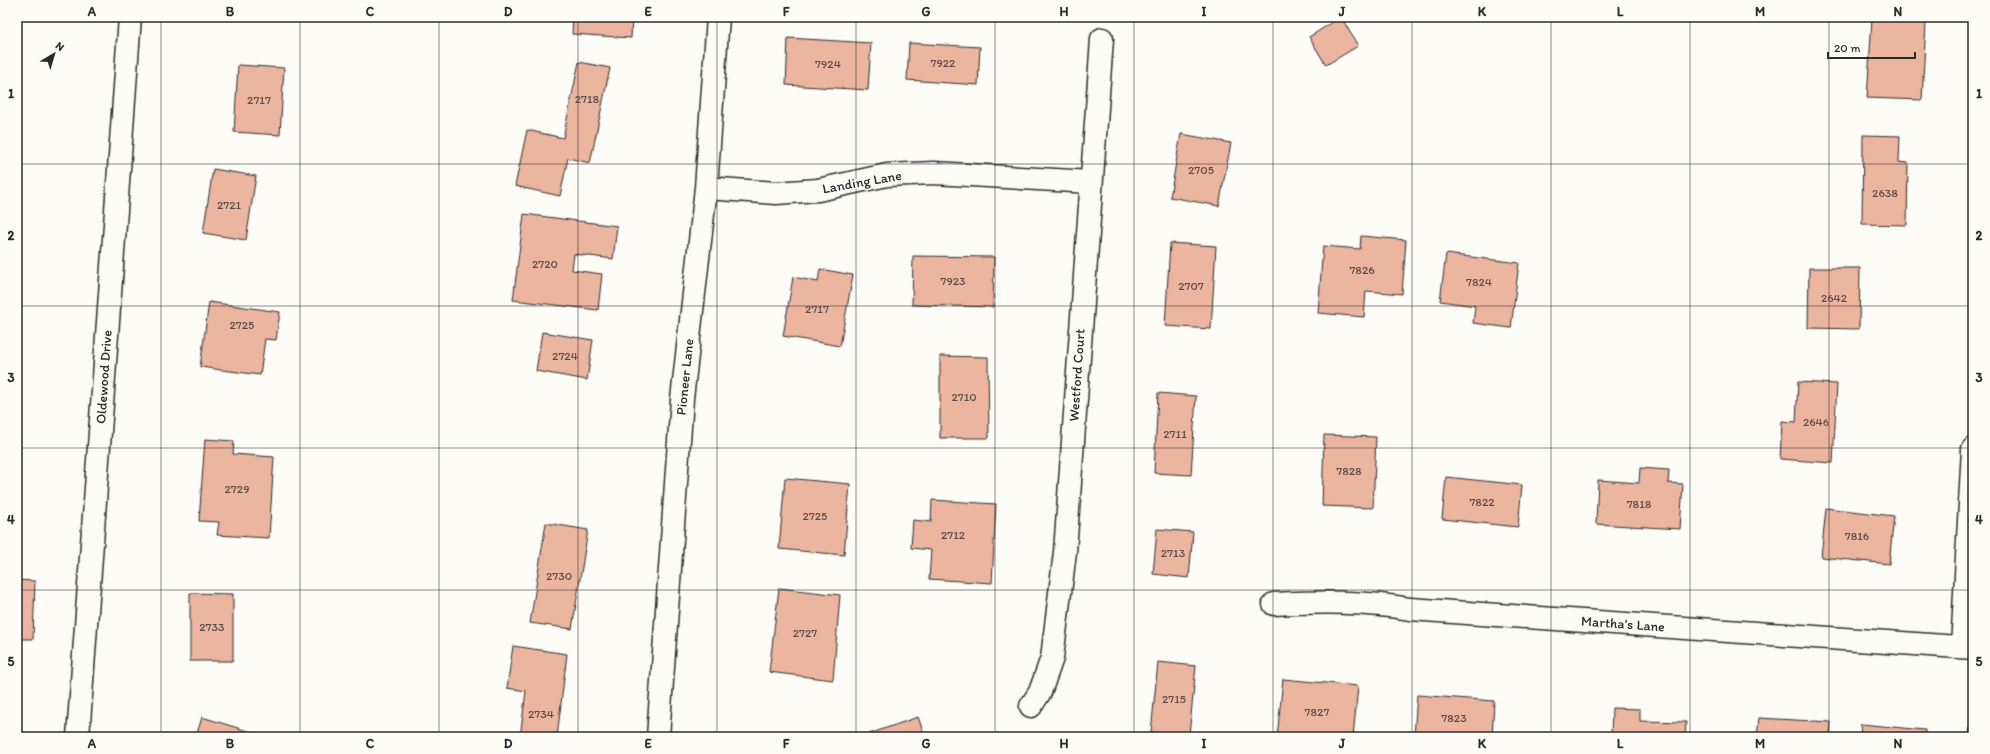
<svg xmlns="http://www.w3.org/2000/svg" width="1990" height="754" font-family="Itim,sans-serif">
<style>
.building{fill:#ebb5a0;stroke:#2b2b2b}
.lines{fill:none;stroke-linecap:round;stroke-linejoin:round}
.street-casing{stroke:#2b2b2b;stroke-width:25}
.street{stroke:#fdfcf7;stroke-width:22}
.grid{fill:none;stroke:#2b2b2b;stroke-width:1;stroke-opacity:0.55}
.labels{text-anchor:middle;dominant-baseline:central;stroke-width:3;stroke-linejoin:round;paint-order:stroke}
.number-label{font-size:12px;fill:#5b4e48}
.street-label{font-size:14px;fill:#2b2b2b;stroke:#fdfcf7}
.neatline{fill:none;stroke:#2b2b2b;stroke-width:1.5}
.grid-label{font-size:13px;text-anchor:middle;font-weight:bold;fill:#2b2b2b}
</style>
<rect width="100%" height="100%" fill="#fdfcf7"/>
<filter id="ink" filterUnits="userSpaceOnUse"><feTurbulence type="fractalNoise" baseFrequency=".025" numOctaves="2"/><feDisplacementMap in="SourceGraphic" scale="8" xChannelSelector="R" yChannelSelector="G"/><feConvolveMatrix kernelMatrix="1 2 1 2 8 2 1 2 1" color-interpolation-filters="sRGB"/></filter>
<g filter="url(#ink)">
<!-- building -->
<path class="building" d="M573,17H632L631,38L572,34Z
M1341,17L1358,46L1326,65L1309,37Z
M1872,19L1926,23L1922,100L1867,98Z
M788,38L871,43L868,90L786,85Z
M909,43L980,47L978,85L907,80Z
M579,62L610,68L590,163L568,158L560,196L515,186L527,130L563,138Z
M238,65L284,68L280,135L234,132Z
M1181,134L1231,143L1219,206L1170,197Z
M1863,135L1900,136L1899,162L1908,163L1907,225L1862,224Z
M213,169L256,176L246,240L203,233Z
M524,214L617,226L613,259L574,254L572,270L602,274L598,310L513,300Z
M1361,236L1406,240L1402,294L1366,291L1364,317L1318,313L1323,246L1360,249Z
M1170,243L1216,246L1211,329L1165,326Z
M1446,254L1519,263L1511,328L1473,323L1475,306L1440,301Z
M913,256L994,257L993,307L912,305Z
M1809,268H1860L1859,329L1808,328Z
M820,269L853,275L840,346L783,336L793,277L818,282Z
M209,302L280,312L276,340L265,339L260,375L200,367Z
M542,332L593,340L587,380L536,371Z
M940,356L988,357L989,438H940Z
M1798,382L1837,384L1833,463L1780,459L1782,421L1796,422Z
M1158,393L1196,396L1191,475L1154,473Z
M1324,435L1376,437L1373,508L1322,506Z
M205,439L234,441L233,454L274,457L269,538L217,535L219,522L199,521Z
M1640,468L1669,470L1668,483L1683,484L1680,529L1596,524L1598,480L1639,483Z
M1446,477L1522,485L1518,527L1442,519Z
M785,478L850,484L844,555L779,549Z
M932,500L996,504L992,583L929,579L931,550L911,548L913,520L931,522Z
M1826,508L1894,516L1889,564L1821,557Z
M546,523L588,530L572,629L530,623Z
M1157,529L1193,532L1189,578L1153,574Z
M17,580L35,581L33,639H17Z
M779,588L840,595L833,680L769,672Z
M190,593L233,594V661H190Z
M513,646L567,654L557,737H520L526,691L507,688Z
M1158,662L1196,666L1189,735L1151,732Z
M1283,679L1358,686L1353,737H1277Z
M1417,695L1494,701L1492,737L1414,736Z
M1612,708L1640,709V721L1686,722L1685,737H1611Z
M202,717L267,737H196Z
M918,717L925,737H870L869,734Z
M1759,718L1831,722L1830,737H1757Z
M1861,724L1925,730V737H1860Z
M1970,724L1973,725V737H1969Z"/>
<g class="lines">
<defs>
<path id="street" d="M706,188L776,193L818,190L887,175L934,173L1091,182
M1274,604C1319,602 1365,601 1410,609L1973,648
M1962,647L1973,449
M1031,706L1040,692L1052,658L1065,552L1102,39
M78,737L130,17
M658,737L682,399L706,188L718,17"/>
</defs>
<!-- street casing -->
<use href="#street" class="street-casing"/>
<!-- street -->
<use href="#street" class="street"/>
</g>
</g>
<!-- grid -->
<path class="grid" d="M161,17V737M300,17V737M439,17V737M578,17V737M717,17V737M856,17V737M995,17V737M1134,17V737M1273,17V737M1412,17V737M1551,17V737M1690,17V737M1829,17V737M17,164H1973M17,306H1973M17,448H1973M17,590H1973"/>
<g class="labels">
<!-- number labels -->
<g class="number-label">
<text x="943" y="63">7922</text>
<text x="828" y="64">7924</text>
<text x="587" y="99">2718</text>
<text x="259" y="100">2717</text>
<text x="1201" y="170">2705</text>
<text x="1885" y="193">2638</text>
<text x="229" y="205">2721</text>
<text x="545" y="264">2720</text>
<text x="1362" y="270">7826</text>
<text x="953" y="281">7923</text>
<text x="1479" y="282">7824</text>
<text x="1191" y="286">2707</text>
<text x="1834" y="298">2642</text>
<text x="817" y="309">2717</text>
<text x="242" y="325">2725</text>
<text x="565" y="356">2724</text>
<text x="964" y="397">2710</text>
<text x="1816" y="422">2646</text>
<text x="1175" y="434">2711</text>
<text x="1349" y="471">7828</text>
<text x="237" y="489">2729</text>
<text x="1482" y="502">7822</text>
<text x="1639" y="504">7818</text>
<text x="815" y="516">2725</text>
<text x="953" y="535">2712</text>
<text x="1857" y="536">7816</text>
<text x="1173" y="553">2713</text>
<text x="559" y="576">2730</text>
<text x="212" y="627">2733</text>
<text x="805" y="633">2727</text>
<text x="1174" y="699">2715</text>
<text x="1317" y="712">7827</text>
<text x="541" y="714">2734</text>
<text x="1454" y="718">7823</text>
</g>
<!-- street labels -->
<g class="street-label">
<text transform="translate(862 182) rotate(-10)">Landing Lane</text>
<text transform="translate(1077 375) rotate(-86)">Westford Court</text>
<text transform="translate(104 377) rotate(-86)">Oldewood Drive</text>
<text transform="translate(685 377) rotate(-84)">Pioneer Lane</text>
<text transform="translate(1623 624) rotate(4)">Martha's Lane</text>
</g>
</g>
<!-- margin -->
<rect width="1990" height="754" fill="none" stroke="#fdfcf7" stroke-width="44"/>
<!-- north arrow -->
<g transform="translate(54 54) rotate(38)" stroke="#fdfcf7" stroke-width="3" paint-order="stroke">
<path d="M0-3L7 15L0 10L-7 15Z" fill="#2b2b2b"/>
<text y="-6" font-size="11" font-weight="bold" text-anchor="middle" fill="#2b2b2b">N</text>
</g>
<!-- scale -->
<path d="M1828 52v6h87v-6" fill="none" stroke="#2b2b2b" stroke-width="2"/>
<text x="1834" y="52" font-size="12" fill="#2b2b2b" stroke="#fdfcf7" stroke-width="3" paint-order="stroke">20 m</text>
<rect x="22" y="22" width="1946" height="710" class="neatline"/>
<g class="grid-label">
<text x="92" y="16">A</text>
<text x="230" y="16">B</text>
<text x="370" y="16">C</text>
<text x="508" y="16">D</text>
<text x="648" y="16">E</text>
<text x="786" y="16">F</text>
<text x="926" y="16">G</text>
<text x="1064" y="16">H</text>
<text x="1204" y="16">I</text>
<text x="1342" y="16">J</text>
<text x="1482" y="16">K</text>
<text x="1620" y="16">L</text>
<text x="1760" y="16">M</text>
<text x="1898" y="16">N</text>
<text x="11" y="98">1</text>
<text x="1979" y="98">1</text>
<text x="11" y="240">2</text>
<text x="1979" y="240">2</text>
<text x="11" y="382">3</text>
<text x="1979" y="382">3</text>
<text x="11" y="524">4</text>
<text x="1979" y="524">4</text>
<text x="11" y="666">5</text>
<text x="1979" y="666">5</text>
<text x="92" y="748">A</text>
<text x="230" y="748">B</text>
<text x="370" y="748">C</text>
<text x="508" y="748">D</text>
<text x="648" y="748">E</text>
<text x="786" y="748">F</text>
<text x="926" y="748">G</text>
<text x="1064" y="748">H</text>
<text x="1204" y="748">I</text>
<text x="1342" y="748">J</text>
<text x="1482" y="748">K</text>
<text x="1620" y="748">L</text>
<text x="1760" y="748">M</text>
<text x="1898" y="748">N</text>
</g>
</svg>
